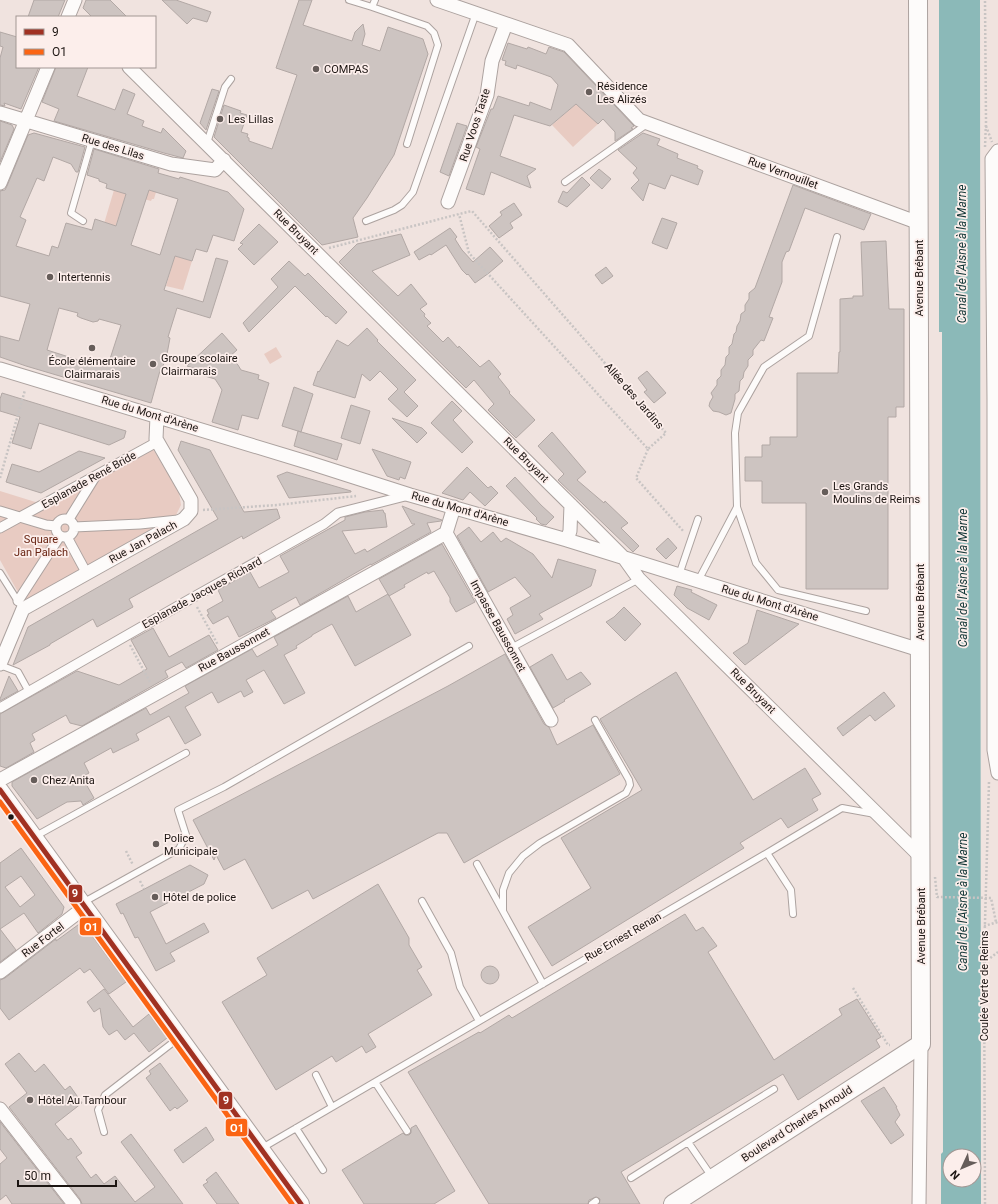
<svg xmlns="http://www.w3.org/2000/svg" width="998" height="1204" font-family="Roboto,sans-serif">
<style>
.green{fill:#e8cbc2}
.water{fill:#8bb9b8;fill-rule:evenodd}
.building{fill:#cdc4c1;stroke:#b2a8a5;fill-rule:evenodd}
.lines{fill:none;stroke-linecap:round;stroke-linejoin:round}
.service-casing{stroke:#aca29f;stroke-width:8}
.pedestrian-casing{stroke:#aca29f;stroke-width:11}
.minor-casing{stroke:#aca29f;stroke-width:15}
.tertiary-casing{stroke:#aca29f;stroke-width:18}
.secondary-casing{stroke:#aca29f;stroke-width:20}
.path{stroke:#c8c4c3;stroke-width:2.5;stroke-dasharray:2 2;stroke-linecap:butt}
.service{stroke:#fdfbfa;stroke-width:6}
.pedestrian{stroke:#fdfbfa;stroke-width:9}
.minor{stroke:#fdfbfa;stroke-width:13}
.tertiary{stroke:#fdfbfa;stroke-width:16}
.secondary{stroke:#fdfbfa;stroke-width:18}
.path-bridge{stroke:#c8c4c3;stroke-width:2.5;stroke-dasharray:2 2;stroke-linecap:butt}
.bus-1-casing{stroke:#fceeeb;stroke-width:8}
.bus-2-casing{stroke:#fceeeb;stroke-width:8}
.bus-1{stroke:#a03122;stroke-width:5}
.bus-2{stroke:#fb6413;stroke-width:5}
.poi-dot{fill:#665d5a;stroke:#fceeeb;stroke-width:1.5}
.bus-dot{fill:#1c1512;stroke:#fceeeb;stroke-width:1.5}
.labels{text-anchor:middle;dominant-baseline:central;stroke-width:3.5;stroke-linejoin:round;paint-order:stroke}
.poi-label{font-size:11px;fill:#1c1512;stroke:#fceeeb;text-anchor:start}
.street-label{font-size:11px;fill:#1c1512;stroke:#fceeeb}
.park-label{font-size:11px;fill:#662210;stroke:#fceeeb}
.water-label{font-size:12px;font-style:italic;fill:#123636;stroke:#fceeeb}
.line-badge{stroke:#fceeeb;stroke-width:1.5}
.badge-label{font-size:11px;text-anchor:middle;font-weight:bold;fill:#fff}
</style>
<rect width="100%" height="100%" fill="#f0e3df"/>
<!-- green -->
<path class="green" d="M576,104L598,124L573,147L552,125Z
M117,180L156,192L154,199H152L151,201L126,194L114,231L103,227Z
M175,256L192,261L183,290L166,286Z
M276,347L282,357L270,364L264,354Z
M153,449L179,492L181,505L176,515L28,599H25L19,594L0,560V491L45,505Z"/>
<!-- water -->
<path class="water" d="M939,0H980L981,1204H941V1154L943,1152L942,332H939ZM950,1156H974V1180H950Z"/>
<!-- building -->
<path class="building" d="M34,0H65L58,17H28Z
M86,0H110L127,17H92L83,8Z
M162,0H176L211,12L207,22L193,18L187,24Z
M299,0H312L303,25L352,41L355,32L363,24L365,34L362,45L380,51L388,27L423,39L428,54L394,155L367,198L353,218L358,237L322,245L214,137L224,105L241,111L240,113L247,115L241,132L248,134L247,137L249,138V141L272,149L297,75L276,68Z
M0,32L17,37V67H39L21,109L4,103L5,106L0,105V58L3,47L0,46Z
M508,43L527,49L528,47L546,54L549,47L564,52L634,126L631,128L633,129L615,141V132L603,119L598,124L576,104L550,126L514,115L500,156L536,169L527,176L531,188L491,172L484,195L466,189L480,149L476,147L491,109H493L498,96L529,106L530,102L551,110L558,85L551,77L540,73L517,65L516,69L505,65L506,61L502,60Z
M56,67H88L77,96L115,110L123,89L135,94L127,114L144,121L142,126L161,133L163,128L186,151L183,158L164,153L54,121L59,109L42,102Z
M212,89L219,91L206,130L200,123Z
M0,121L12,125L14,129L0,162Z
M457,123L467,126L449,176L440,172Z
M34,133L85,147L78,172H76L71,164L53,157L44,181L37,178L20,217L26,220L16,246L49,256L52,246L58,248L66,223L92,230L95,219L116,226L126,194L106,188L107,184L99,181V179L87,175L94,149L159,169L158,173L179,179L180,177L228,192L244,209L234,241L213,235L207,252L196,249L192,261L175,256L164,290L203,302L216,258L228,261L210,318L177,308L168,337L170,338L167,354L163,366L161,367L151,403L26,366L0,357V336L19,341L30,304L0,296V191L5,190L7,186L28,135ZM149,190L178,199L160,255L131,245ZM59,308L78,313L77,316L81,318L93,322L98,321L99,319L121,325L109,362L99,359L97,366L47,350Z
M643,133L660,139L657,145L678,154L677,158L698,166L697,168L703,171L698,185L671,175L665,189L649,183L643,201L631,188L639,180L633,173L637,168L618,150Z
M599,169L611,179L602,189L590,178Z
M582,177L590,185L567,207L558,202L563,191L567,193Z
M793,185L871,214L864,230L805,208L789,251L786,252L782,262V282L769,317L773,318L764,341L761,340L753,350V355L748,360V366L744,372L743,378L740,381L739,391L735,394V399L731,413L726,415L719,412L713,411L709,406L710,402L713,397L711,393L717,385V380L721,376V370L725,365L726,357L729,354V347L732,344L734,334L736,332L737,326L740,321L741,314L745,311V305L749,299V293L755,288Z
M514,203L522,215L510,223L513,228L499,238L489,226L502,215L500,212Z
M662,218L677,223L667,249L652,243Z
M259,224L278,242L254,265L238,249L243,244L240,243Z
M450,228L457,237L455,239L462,250L473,262L490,247L503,261L489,273L475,283L468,274L467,275L462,270L446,245L431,255L430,254L419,260L414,252Z
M401,234L410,255L372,271L398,296L411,284L427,304L420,309L425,314L424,316L431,323L427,326L443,342L448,337L458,348L459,346L480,367L489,360L501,374L498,377L510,392L509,393L535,420L516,438L488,410L494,404L474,380L466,388L339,262L357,244Z
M886,241L889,309H904V407H896V417H888V589H806V503H762V481H745V457H762V445H770V437H797V373H838L839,352H840V299L853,298V296H863L861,242Z
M289,261L305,276L308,273L347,312L336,324L327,316L326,317L295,286L249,332L243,323L278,287L271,279Z
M606,267L613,276L602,284L595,275Z
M367,328L378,340L377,341L416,380L404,392L418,406L407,417L388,399L398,389L380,371L370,381L362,374L355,398L313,385L318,371L319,372L337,340L348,346Z
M222,333L237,350L230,356L238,365L241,370L259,375L258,379L269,383L258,419L242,415L238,430L212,422L222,390L219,385L215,379L198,374L199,370L187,366Z
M647,371L666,393L654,403L644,392L647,390L638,378Z
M294,387L313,394L301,432L282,426Z
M2,393L126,431L124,438L109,445L39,423L31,449L12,443L20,417L0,411V399Z
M452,401L462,411L453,420L473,442L462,453L431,423Z
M351,405L370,411L360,444L341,438Z
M392,418L422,428L427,433L417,443Z
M298,431L342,444L337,460L294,446Z
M552,432L586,472L577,480L604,503L605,501L628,523L621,528L639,546L633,552L558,480L564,474L538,446Z
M181,441L210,450L244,512L277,509L280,518L243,539L242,536L129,599L133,607L97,627L93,619L50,644V645L13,665L28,627L218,519L178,450Z
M372,449L411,462L405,479L400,477L399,480L387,476Z
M79,451L105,458L41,493L6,482L12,464L39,472Z
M467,467L488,488L491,486L498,493L485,506L470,492L463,500L442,493Z
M287,472L351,491V492L289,498L277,476Z
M515,477L541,505L554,517L546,525L541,524L536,519L537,518L532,513L506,486Z
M402,506L417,512L442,520L441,521L427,523L431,532L371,565V564L300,605L296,597L271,611L276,618L239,637L228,616L213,624L207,615L209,614L207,610L223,601L218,590L250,572L259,588L289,572L280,556L345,520V517L365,512L383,510L384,513H385L387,527L342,531L355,554L365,549L367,552L415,524H412Z
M469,527L481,542L493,532L501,542L506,538L533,554L552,578L558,559L596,570L591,586L539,614L543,619L515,634L507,619L513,615L510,608L531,596L515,577L488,592L457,536Z
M668,538L677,548L666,559L656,549Z
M442,544L475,602L456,612L450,602V598L434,571L428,574L427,572L404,585L405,587L389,596L379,579Z
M677,586L692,590L691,592L717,605L709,620L687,608L674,595Z
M388,594L411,635L355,666L332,624L312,635V636L296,646L297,648L284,655L305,693L284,704L264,670L246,680L253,692L244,697L241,691L218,703L212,692L185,707L201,735L185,744L169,716L136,734L139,740L113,753L111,748L84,763L89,773L82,777L94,798L83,805L81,801L67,802L37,819L12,786V782L146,708L150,715L189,693L185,686L252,649L257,657L278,645L274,637L348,596L356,612Z
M624,607L641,624L625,641L606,622L614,617Z
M757,610L799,624L745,665L733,653L748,643Z
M153,628L169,657L209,635L218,650L186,668L182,662L165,671L168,677L82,726L70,723L66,715L32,734L35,740L30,743L34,752L6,768L0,766V714L77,671L119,685L147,669L131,640Z
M505,654L544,724L549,727L557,745L593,725L620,774L464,863L447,833H438L313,899L308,890L272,909L245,859L224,870L216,855L214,860L193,820L448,686Z
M552,654L567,680L581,672L591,684L564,700L565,701L553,708L530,667Z
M676,672L753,800L805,768L821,794L812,799L818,810L788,828L781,818L740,843L744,848L552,966L528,927L591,888L561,838L642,790L600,719Z
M9,676L18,691L0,701V699Z
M884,692L895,706L875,721L870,715L843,736L837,728Z
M21,848L64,907L62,914L38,933L24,913L0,929L16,950L0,962V863ZM21,876L35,895L20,907L5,887Z
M190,865L208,875L204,884L150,912L166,944L204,923L209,932L170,953L175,961L156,971L138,937L135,938L123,913L121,914L116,904Z
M378,884L409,938V945L422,967L417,970L432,995L368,1034L376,1047L366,1053L362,1046L336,1062L332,1056L276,1090L222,1002L267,975L257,958Z
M685,914L696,931L703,927L717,946L708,952L774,1060L842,1015L839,1009L857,999L881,1037L876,1040L880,1047L798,1100L783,1074L621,1172L640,1204H599L600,1199L596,1197L589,1200L588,1204H489L408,1072L479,1032L480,1033L509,1015L512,1018Z
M82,922L126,982L109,994L90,969L84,973L80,968L9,1020L0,1008V980L5,978L56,939V941Z
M481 975a9 9 0 1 1 18 0a9 9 0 1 1-18 0Z
M104,989L133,1027L149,1014L167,1038L149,1052L134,1033L125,1040L117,1030L109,1035L103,1027L100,1008L94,1012L87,1002Z
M19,1053L35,1072L44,1064L65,1090L70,1086L82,1103L55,1124L68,1140L71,1138L82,1153L76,1157L91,1178L96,1174L104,1184L115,1176L135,1202L155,1187L121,1142L131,1134L183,1204H82L80,1199L9,1107L27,1093L5,1064Z
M160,1063L188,1101L177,1109L175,1107L170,1111L146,1078L151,1074L149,1071Z
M884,1087L897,1107H896L900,1115L895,1122L904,1135L891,1144L861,1101Z
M0,1122L64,1204H12L6,1195L0,1200V1164L7,1158L0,1149Z
M416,1125L455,1191L434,1204H364L342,1170L403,1133L405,1135H409L411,1133V1128Z
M206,1127L214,1140L183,1163L174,1150Z
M216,1172L239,1204H217L203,1185L208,1182L206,1180Z"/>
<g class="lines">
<defs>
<path id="service" d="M349,0L372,7
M375,0L372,7L427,26L434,33L438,45L407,144
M207,143L225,87L231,79
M565,182L647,124
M83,221L71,213L92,140
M366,221L394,210L402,205L413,192L476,13
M737,507L756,563L778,590L866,611
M0,573L19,603
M679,575L698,519
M698,581L737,507L735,433L738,413L764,367L809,336L837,237
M511,648L639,579
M0,665L18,672L29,692
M34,837L186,753
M477,864L543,984
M422,901L451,953L460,987L479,1021
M84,902L179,849L186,835L178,810L224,787L469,646
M503,911V890L509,873L523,856L540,843L626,793L630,785L629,780L595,720
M793,914L791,890L767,853L842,808L875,814
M316,1075L332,1107
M375,1082L407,1131
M296,1128L323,1170
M104,1132L98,1110L105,1095L180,1037
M262,1148L767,853
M712,1177L688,1142L774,1089
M631,1178L688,1142
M592,1204L596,1201"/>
<path id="pedestrian" d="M0,511L46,525L56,526
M56 528a9 9 0 1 1 18 0a9 9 0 1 1-18 0Z
M69,519L95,477
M74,527L140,524L178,520
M0,528L157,442
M67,537L87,574
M18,601L60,536
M0,708L192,598L324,524L338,513L409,495"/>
<path id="minor" d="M437,0L568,45L639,120L919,223
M68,17L75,0
M129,67L571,505L624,558L639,579L920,856
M0,113L171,164L215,170L224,160
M998,151L992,159L994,399V750L998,773
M0,183L48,67
M448,202L487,95L492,61L506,24
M0,369L310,463L410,495L567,540L920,650
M446,533L551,720
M567,540L570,531L571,505
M0,664L23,609L184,519L191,511V500L156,439L157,416
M0,780L446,533L454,507
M0,972L85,907
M0,1109L74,1204
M919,1204L921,1044"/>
<path id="tertiary" d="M0,790L301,1204"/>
<path id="secondary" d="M673,1204L921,1044L918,0"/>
</defs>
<!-- service casing -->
<use href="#service" class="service-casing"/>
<!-- pedestrian casing -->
<use href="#pedestrian" class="pedestrian-casing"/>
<!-- minor casing -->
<use href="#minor" class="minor-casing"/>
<!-- tertiary casing -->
<use href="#tertiary" class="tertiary-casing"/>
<!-- secondary casing -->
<use href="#secondary" class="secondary-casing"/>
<!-- path -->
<path class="path" d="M986,126L992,142
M985,147L986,122L985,0
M329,248L459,214L472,211L666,433L648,449L469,253L459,214
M648,449L636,478L684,532
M0,478L25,390
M203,510L277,505L356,496
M197,607L218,645
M130,645L150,682
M126,851L133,865
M140,881L144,889
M984,926L998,922
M984,963L998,952
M853,988L888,1045H890
M985,1204L984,957L989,782"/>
<!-- service -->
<use href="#service" class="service"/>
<!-- pedestrian -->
<use href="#pedestrian" class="pedestrian"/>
<!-- minor -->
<use href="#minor" class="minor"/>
<!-- tertiary -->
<use href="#tertiary" class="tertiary"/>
<!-- secondary -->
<use href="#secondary" class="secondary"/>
<!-- path-bridge -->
<path class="path-bridge" d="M935,877L937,897L991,898L996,922"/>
<defs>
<path id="bus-1" d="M0,790L301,1204"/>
<path id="bus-2" d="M0,802L292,1204"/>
</defs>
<!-- bus-1 casing -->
<use href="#bus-1" class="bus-1-casing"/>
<!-- bus-2 casing -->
<use href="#bus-2" class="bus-2-casing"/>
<!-- bus-1 -->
<use href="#bus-1" class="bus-1"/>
<!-- bus-2 -->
<use href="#bus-2" class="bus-2"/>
</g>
<!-- markers -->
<g class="poi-dot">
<circle cx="316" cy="69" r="4"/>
<circle cx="589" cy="92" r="4"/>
<circle cx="220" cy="119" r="4"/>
<circle cx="50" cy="277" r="4"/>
<circle cx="92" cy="348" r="4"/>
<circle cx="153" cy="364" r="4"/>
<circle cx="825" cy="492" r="4"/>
<circle cx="34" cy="780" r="4"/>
<circle cx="156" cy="844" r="4"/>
<circle cx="155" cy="897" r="4"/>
<circle cx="30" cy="1100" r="4"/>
</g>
<circle class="bus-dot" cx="11" cy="817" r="3.5"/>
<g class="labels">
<!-- poi labels -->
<g class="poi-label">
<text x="324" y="69">COMPAS</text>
<text x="597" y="86">Résidence<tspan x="597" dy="13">Les Alizés</tspan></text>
<text x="228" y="119">Les Lillas</text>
<text x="58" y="277">Intertennis</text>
<text x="161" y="358">Groupe scolaire<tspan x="161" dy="13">Clairmarais</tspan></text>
<text x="92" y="361" text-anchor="middle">École élémentaire<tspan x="92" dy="13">Clairmarais</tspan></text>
<text x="833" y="486">Les Grands<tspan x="833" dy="13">Moulins de Reims</tspan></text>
<text x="42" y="780">Chez Anita</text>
<text x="164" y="838">Police<tspan x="164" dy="13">Municipale</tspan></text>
<text x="163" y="897">Hôtel de police</text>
<text x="38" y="1100">Hôtel Au Tambour</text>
</g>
<!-- street labels -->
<g class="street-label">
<text transform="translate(475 125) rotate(-72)">Rue Voos Taste</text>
<text transform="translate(113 147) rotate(17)">Rue des Lilas</text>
<text transform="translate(783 173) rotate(20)">Rue Vernouillet</text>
<text transform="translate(296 232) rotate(45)">Rue Bruyant</text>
<text transform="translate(919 278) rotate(-90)">Avenue Brébant</text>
<text transform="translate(634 396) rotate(49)">Allée des Jardins</text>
<text transform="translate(150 414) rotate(17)">Rue du Mont d'Arène</text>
<text transform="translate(526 460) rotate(45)">Rue Bruyant</text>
<text transform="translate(89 480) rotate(-29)">Esplanade René Bride</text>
<text transform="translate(460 509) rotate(16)">Rue du Mont d'Arène</text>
<text transform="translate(143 542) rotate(-29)">Rue Jan Palach</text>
<text transform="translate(202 593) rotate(-29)">Esplanade Jacques Richard</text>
<text transform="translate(920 602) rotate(-90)">Avenue Brébant</text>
<text transform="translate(770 603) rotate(17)">Rue du Mont d'Arène</text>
<text transform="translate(498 626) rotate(61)">Impasse Baussonnet</text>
<text transform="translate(234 650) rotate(-29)">Rue Baussonnet</text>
<text transform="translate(753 691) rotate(45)">Rue Bruyant</text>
<text transform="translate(921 926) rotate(-90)">Avenue Brébant</text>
<text transform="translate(623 937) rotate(-30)">Rue Ernest Renan</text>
<text transform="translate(43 940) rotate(-37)">Rue Fortel</text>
<text transform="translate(984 986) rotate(-90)">Coulée Verte de Reims</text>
<text transform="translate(797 1124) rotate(-33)">Boulevard Charles Arnould</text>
</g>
<!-- park labels -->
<g class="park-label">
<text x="41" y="539">Square<tspan x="41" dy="13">Jan Palach</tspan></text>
</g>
<!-- water labels -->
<g class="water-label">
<text transform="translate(962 254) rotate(-90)">Canal de l'Aisne à la Marne</text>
<text transform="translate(963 578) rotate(-90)">Canal de l'Aisne à la Marne</text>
<text transform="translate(963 902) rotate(-90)">Canal de l'Aisne à la Marne</text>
</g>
</g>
<g class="line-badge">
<rect x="68" y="884" width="15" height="19" rx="4" fill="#a03122"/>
<rect x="79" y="917" width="23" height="19" rx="4" fill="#fb6413"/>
<rect x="218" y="1091" width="15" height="19" rx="4" fill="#a03122"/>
<rect x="225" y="1118" width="23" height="19" rx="4" fill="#fb6413"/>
</g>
<g class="badge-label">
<text x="75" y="897">9</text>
<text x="91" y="931">O1</text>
<text x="226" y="1104">9</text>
<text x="237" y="1132">O1</text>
</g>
<!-- legend -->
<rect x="16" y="16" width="140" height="52" fill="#fceeeb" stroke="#a29794"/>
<rect x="24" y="29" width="20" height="6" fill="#a03122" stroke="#a29794"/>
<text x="52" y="36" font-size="12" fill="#1c1512">9</text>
<rect x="24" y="49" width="20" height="6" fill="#fb6413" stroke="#a29794"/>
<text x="52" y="56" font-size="12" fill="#1c1512">O1</text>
<!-- north arrow -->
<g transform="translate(962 1168) rotate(226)"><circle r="19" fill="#fceeeb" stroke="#a29794"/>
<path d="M0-3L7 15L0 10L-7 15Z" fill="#665d5a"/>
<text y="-6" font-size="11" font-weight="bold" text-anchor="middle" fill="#1c1512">N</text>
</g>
<!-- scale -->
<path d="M18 1180v6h98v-6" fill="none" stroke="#1c1512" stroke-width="2"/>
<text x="24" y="1180" font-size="12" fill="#1c1512" stroke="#fceeeb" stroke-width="3" paint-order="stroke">50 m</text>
</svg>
